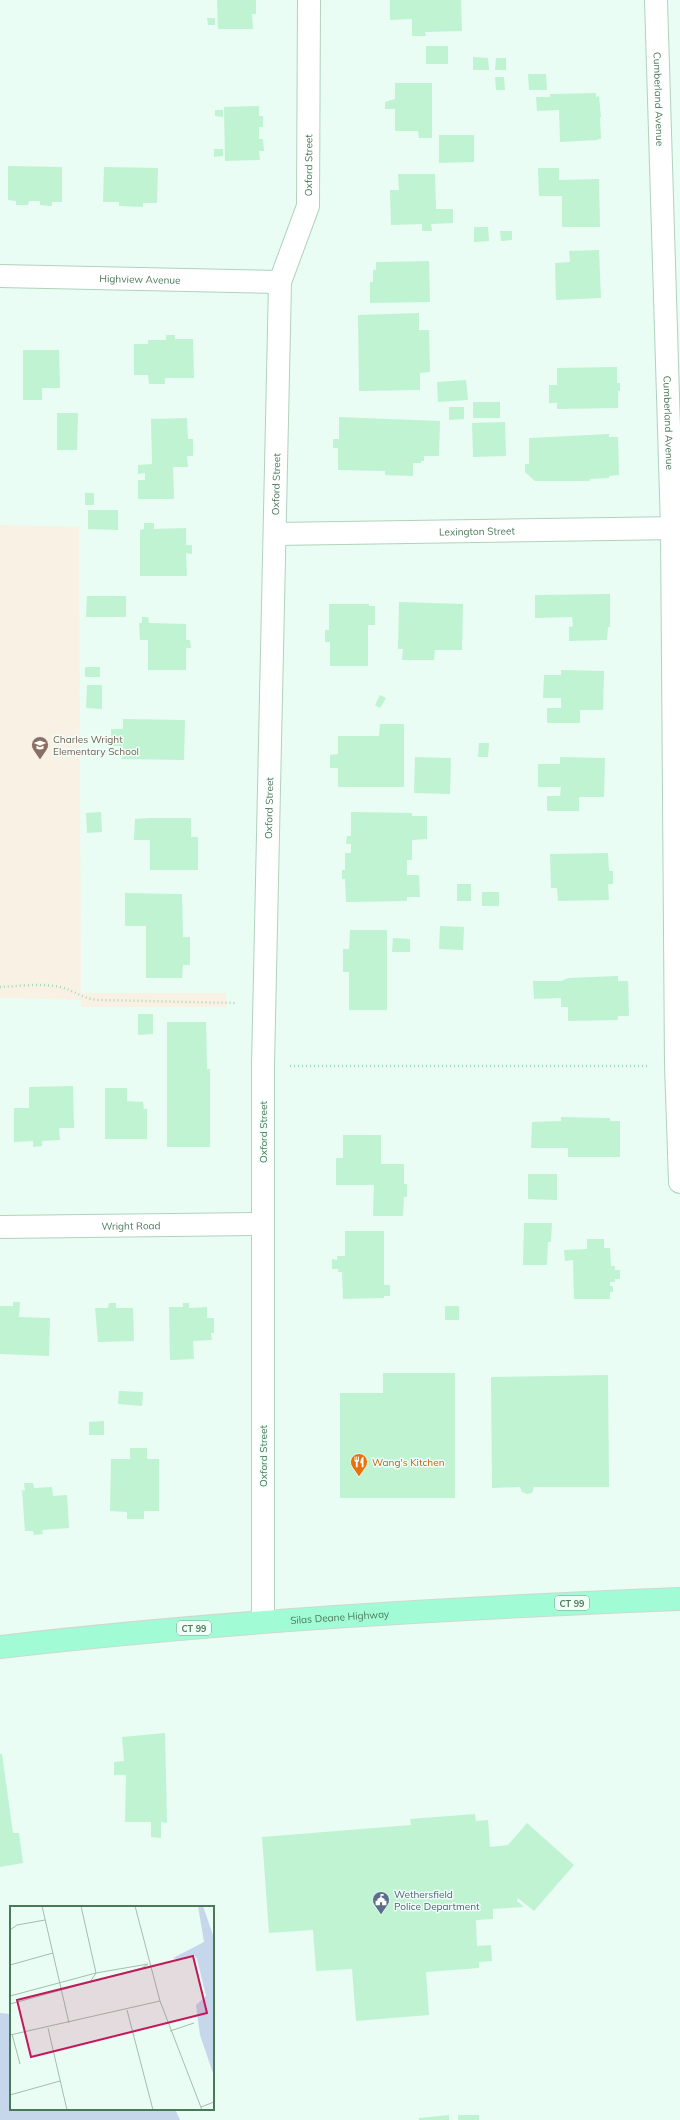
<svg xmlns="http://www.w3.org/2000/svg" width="680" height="2120" font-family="Mulish,sans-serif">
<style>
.education{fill:#faf1e5}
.green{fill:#c6d7eb}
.building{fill:#bff3d2}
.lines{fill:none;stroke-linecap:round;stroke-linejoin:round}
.street-casing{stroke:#b0d2be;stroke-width:24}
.primary-casing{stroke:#cdd9d1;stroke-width:24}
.path{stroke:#a2d9b5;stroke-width:2.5;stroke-dasharray:1 3;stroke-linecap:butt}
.street{stroke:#fff;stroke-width:22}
.primary{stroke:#a1fcd6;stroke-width:22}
.labels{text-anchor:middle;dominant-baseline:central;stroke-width:3;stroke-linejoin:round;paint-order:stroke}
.shield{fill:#effff8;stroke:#7ca089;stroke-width:1}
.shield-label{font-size:9px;font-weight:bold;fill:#4b7859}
.street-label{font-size:10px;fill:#4b7859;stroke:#effff8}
.education-label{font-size:10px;fill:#785e54;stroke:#effff8;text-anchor:start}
.food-label{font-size:10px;fill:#c56008;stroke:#effff8;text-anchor:start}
.service-label{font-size:10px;fill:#4e5e75;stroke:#effff8;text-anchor:start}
.inset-road{fill:none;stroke:#a0c0ad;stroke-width:1}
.view{fill:#c2185b;fill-opacity:0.15;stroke:#c2185b;stroke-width:2}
.inset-edge{fill:none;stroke:#4b7859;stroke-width:2}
</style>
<rect width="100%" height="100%" fill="#e9fdf4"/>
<!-- education -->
<path class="education" d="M0,525L79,527L81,993H226L227,1007H81V1000L0,998Z"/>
<!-- green -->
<path class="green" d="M0,2013L11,2014V2109H175L180,2120H0Z"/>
<!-- building -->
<path class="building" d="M217,0H256V14H252L253,29H218Z
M390,0H461L462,31L425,32L426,36H412V19L390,20Z
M207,18H215V25H208Z
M426,46H448V64H426Z
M473,57L488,58L489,70H473Z
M496,58H506V70H495Z
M528,74H546L547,90H529Z
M495,77H504L505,90H496Z
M395,83H432V138H419L418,131H395V109H385V102L395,99Z
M596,93V97L599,96L601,117H600L601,139H598V140L560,142L559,110L537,111L536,97H550V94Z
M259,106V116H263V127H259V139H263L264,151H259L260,160L225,161L224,107Z
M215,110H223V117L215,116Z
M439,135H474V162L439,163Z
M214,149H223V156L214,157Z
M8,166L62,167V202H52V206L40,205V201H29L28,205H16V201L8,200Z
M104,167L158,168L157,203H143V207L119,206V202H103Z
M538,168H559V180L599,179L600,227H562V196H539Z
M398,174H435L436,209H453V223L431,224L432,231H422V224L391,225L390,190H399Z
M474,227H488L489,241L474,242Z
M500,231H512V240L501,241Z
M599,250L601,298L556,300L555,263L570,262L569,251Z
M429,261L430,302L370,303V282H373V270H376V262Z
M419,313V330H429L430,372L420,373V390L359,391L358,315Z
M166,335H175V339H193L194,378H165V384H149L148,375H134V344H148V340H166Z
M23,350H59L60,388H42V400H23Z
M617,367V383H620V391H618V408L557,409V403H549V385H557V368Z
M466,380L468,400L438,402L437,382Z
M473,402H500V418H473Z
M449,407H464V419L449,420Z
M57,413H78L77,450H57Z
M339,417L440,421L439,456H424V461H421V463H413V476L385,475V471L338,470V448H333V439H339Z
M187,418L188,439H193V456H187L188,467H173L174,499H138V480H145V473L138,474V465L152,464L151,419Z
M505,422L506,456L473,457L472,423Z
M609,434V437H618L619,475L609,476V478L590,479V481H535L525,472V464H529V438Z
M85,493H94V505H85Z
M88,510H118V530L88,529Z
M144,523H154V529L186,528V545H192V554L186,553L187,576H140V530L144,529Z
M610,594V627H608L607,640L569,641V627L573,626L572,617L535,618V595Z
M87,596H126V617H86Z
M399,602L463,604L462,650H435L434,660H402L403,649H398Z
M329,604H369V606H375V625H368V666H330V642H325V630H329Z
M142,617H148L149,623L186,624V640H190L191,648H186V670H148V640H140L139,623H142Z
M85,667H100V677H85Z
M561,670L604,671L603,710H580V723H547V708H561V698H543L544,675H561Z
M87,685H102V709L86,708Z
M380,695L386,698L380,708L375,705Z
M123,719L185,720L184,760L122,759L123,746H111V729H123Z
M380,724H404V787H338V768H330V755L338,754V736H379Z
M479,743H489L488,757H478Z
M415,757L451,758L450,794L414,793Z
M560,757L605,758L604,797H579V811H547V796H560L561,787H538V764H560Z
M101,812L102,832L87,833L86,813Z
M351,812L412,813V816H427V839L412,840V860H407V875H419L420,897H407V901L346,902L345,879H342V870H345V853H351V844H346L347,836H351Z
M150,818H191V837H198V870H150V840H134L135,819Z
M608,853L609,871H613V884H608L609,900L558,901L557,888H551L550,854Z
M457,884H471V901H457Z
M482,892H499V906H482Z
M125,893L182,894L183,937H190V965H183L182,978H146V926H125Z
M440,926L464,927L463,950L439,949Z
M350,930H387V1010H349V972H343V949H349Z
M393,938L410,939V952H392Z
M618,976V981H628L629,1016H618V1020L568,1021V1007H561V998L534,999L533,981H561L568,978Z
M138,1014H153V1034L138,1035Z
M167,1022H206L207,1069H210V1147H167Z
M73,1086L74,1128H59L60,1140L42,1141V1146L33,1147V1141L14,1142V1108H29V1087Z
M105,1088H127V1101L143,1102L144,1109H147V1139H105Z
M561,1117L610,1118V1121H620V1157H568V1148H531L532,1122L561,1121Z
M343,1135H381V1164H404V1184H407V1197H404L403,1216H373L374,1185H336V1158H343Z
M528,1174H557V1200L528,1199Z
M524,1223H552L551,1242H548L547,1265H523Z
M345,1231H384V1285H390V1296H384V1298L343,1299L342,1272H338V1269H332V1259L337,1260V1256H345Z
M587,1239H604V1248H610L611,1266H615V1270H620V1279H615V1282H610V1286H613V1292H610V1299H574L573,1260L565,1261L564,1250L587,1249Z
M13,1302H20L19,1317L50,1318L49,1356L0,1354V1306H13Z
M109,1303H116V1308H133L134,1341L98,1342L95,1308H108Z
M183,1303H189V1308L207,1307V1318H214V1333H211L212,1340L193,1341L194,1359L170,1360L169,1307H183Z
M445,1306H459V1320H445Z
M383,1373H455V1498H340V1393H383Z
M608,1375L609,1487H534L532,1493L527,1494L522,1492L520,1487L492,1488L491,1377Z
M119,1391L143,1392L142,1406L118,1404Z
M104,1421V1435H89V1422Z
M130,1448H147V1459H159V1511H144V1519H127V1512L110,1511L111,1459H130Z
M24,1483H33L34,1488L52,1487L53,1496L67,1495L69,1528L42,1530L43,1534L34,1535L33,1531H25L22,1490L25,1491Z
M165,1733L167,1823L161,1822V1838L151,1837V1822H125L126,1775H114V1762L124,1761L122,1737Z
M0,1754H2L13,1833H19L23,1863L0,1867Z
M475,1814L476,1821L488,1820L490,1847L508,1845L527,1823L574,1865L534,1911L518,1898L517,1901L524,1907L493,1909V1919L476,1920L477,1946L491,1945L492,1961L479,1962V1968L426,1972L429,2015L356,2021L352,1969L316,1971L313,1930L269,1933L262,1837L411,1825L410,1819Z
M449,2115V2120H419V2118Z
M458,2115H479V2120H458Z"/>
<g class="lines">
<defs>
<g id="street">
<path id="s1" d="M656,0L672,528L676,1065L680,1182"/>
<path id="s2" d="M0,276L280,282"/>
<path id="s3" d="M275,534L680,528"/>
<path id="s4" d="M0,1227L262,1224"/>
<path id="s5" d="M263,1621V1065L280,282L308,206L309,0"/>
</g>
<g id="primary">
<path id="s6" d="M0,1647C226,1621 453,1608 680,1599"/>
</g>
</defs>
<!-- street casing -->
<use href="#street" class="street-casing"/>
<!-- primary casing -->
<use href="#primary" class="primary-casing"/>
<!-- path -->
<path class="path" d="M0,987C19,986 41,983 60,987C74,990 80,998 98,1000L237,1003
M290,1066H649"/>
<!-- street -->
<use href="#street" class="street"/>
<!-- primary -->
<use href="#primary" class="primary"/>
</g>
<!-- icons -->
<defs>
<symbol id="school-pin" viewBox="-11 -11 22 30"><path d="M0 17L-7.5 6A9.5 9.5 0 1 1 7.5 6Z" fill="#8d6e63" stroke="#effff8"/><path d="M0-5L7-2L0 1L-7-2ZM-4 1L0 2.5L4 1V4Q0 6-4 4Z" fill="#fff"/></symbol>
<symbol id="restaurant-pin" viewBox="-11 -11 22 30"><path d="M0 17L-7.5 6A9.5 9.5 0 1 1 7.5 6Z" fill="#e8710a" stroke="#effff8"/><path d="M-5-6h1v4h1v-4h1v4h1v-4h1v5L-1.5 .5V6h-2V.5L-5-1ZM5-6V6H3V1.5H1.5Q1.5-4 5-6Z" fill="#fff"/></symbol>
<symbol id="civic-pin" viewBox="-11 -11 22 30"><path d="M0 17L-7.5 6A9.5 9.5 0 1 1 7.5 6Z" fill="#5c6f8a" stroke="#effff8"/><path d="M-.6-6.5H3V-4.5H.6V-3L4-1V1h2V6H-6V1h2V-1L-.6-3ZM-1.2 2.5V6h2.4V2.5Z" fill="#fff"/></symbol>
</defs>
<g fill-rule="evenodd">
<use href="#school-pin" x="30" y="735" width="20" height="27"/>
<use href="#restaurant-pin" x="349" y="1452" width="20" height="27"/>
<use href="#civic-pin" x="371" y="1890" width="20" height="27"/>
</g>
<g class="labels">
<!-- shield labels -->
<g class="shield">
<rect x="555" y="1596" width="34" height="14" rx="3"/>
<rect x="177" y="1621" width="34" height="14" rx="3"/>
</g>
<g class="shield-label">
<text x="572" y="1603">CT 99</text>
<text x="194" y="1628">CT 99</text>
</g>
<!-- street labels -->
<g class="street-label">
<text stroke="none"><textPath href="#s1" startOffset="99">Cumberland Avenue</textPath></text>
<text stroke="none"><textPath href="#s5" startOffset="1461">Oxford Street</textPath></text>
<text stroke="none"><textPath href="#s2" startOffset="140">Highview Avenue</textPath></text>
<text stroke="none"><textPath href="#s1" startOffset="423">Cumberland Avenue</textPath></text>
<text stroke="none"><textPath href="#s5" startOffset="1137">Oxford Street</textPath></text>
<text stroke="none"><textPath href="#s3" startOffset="202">Lexington Street</textPath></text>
<text stroke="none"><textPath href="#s5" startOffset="813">Oxford Street</textPath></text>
<text transform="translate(263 1132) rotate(-90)">Oxford Street</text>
<text stroke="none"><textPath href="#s4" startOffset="131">Wright Road</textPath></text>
<text transform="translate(263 1456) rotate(-90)">Oxford Street</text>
<text stroke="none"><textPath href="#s6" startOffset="341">Silas Deane Highway</textPath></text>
</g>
<!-- education labels -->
<g class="education-label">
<text x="53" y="739">Charles Wright<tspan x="53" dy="12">Elementary School</tspan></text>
</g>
<!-- food labels -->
<g class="food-label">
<text x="372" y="1462">Wang's Kitchen</text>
</g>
<!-- service labels -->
<g class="service-label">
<text x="394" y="1894">Wethersfield<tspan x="394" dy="12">Police Department</tspan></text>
</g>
</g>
<!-- overview -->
<g transform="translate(10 1906)">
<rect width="204" height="204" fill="#e9fdf4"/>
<path d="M188,0H193L204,32V170L190,129L186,99L196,90L187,53L184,49L167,53L163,52L194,36Z" fill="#c6d7eb"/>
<path class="inset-road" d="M32,0L59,117M71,0L86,67L80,76M125,0L150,95L192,204M0,24L7,19L35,14M0,59L43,47M0,90L86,67L138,58M0,98L132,62L138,58M117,104L143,204M38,122L57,204M160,125L184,117M2,128L10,158M0,129L150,95M0,189L50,175M191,201L204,196"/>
<path class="view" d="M183,50L197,107L21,151L7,94Z"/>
<rect width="204" height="204" class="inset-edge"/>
</g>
</svg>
